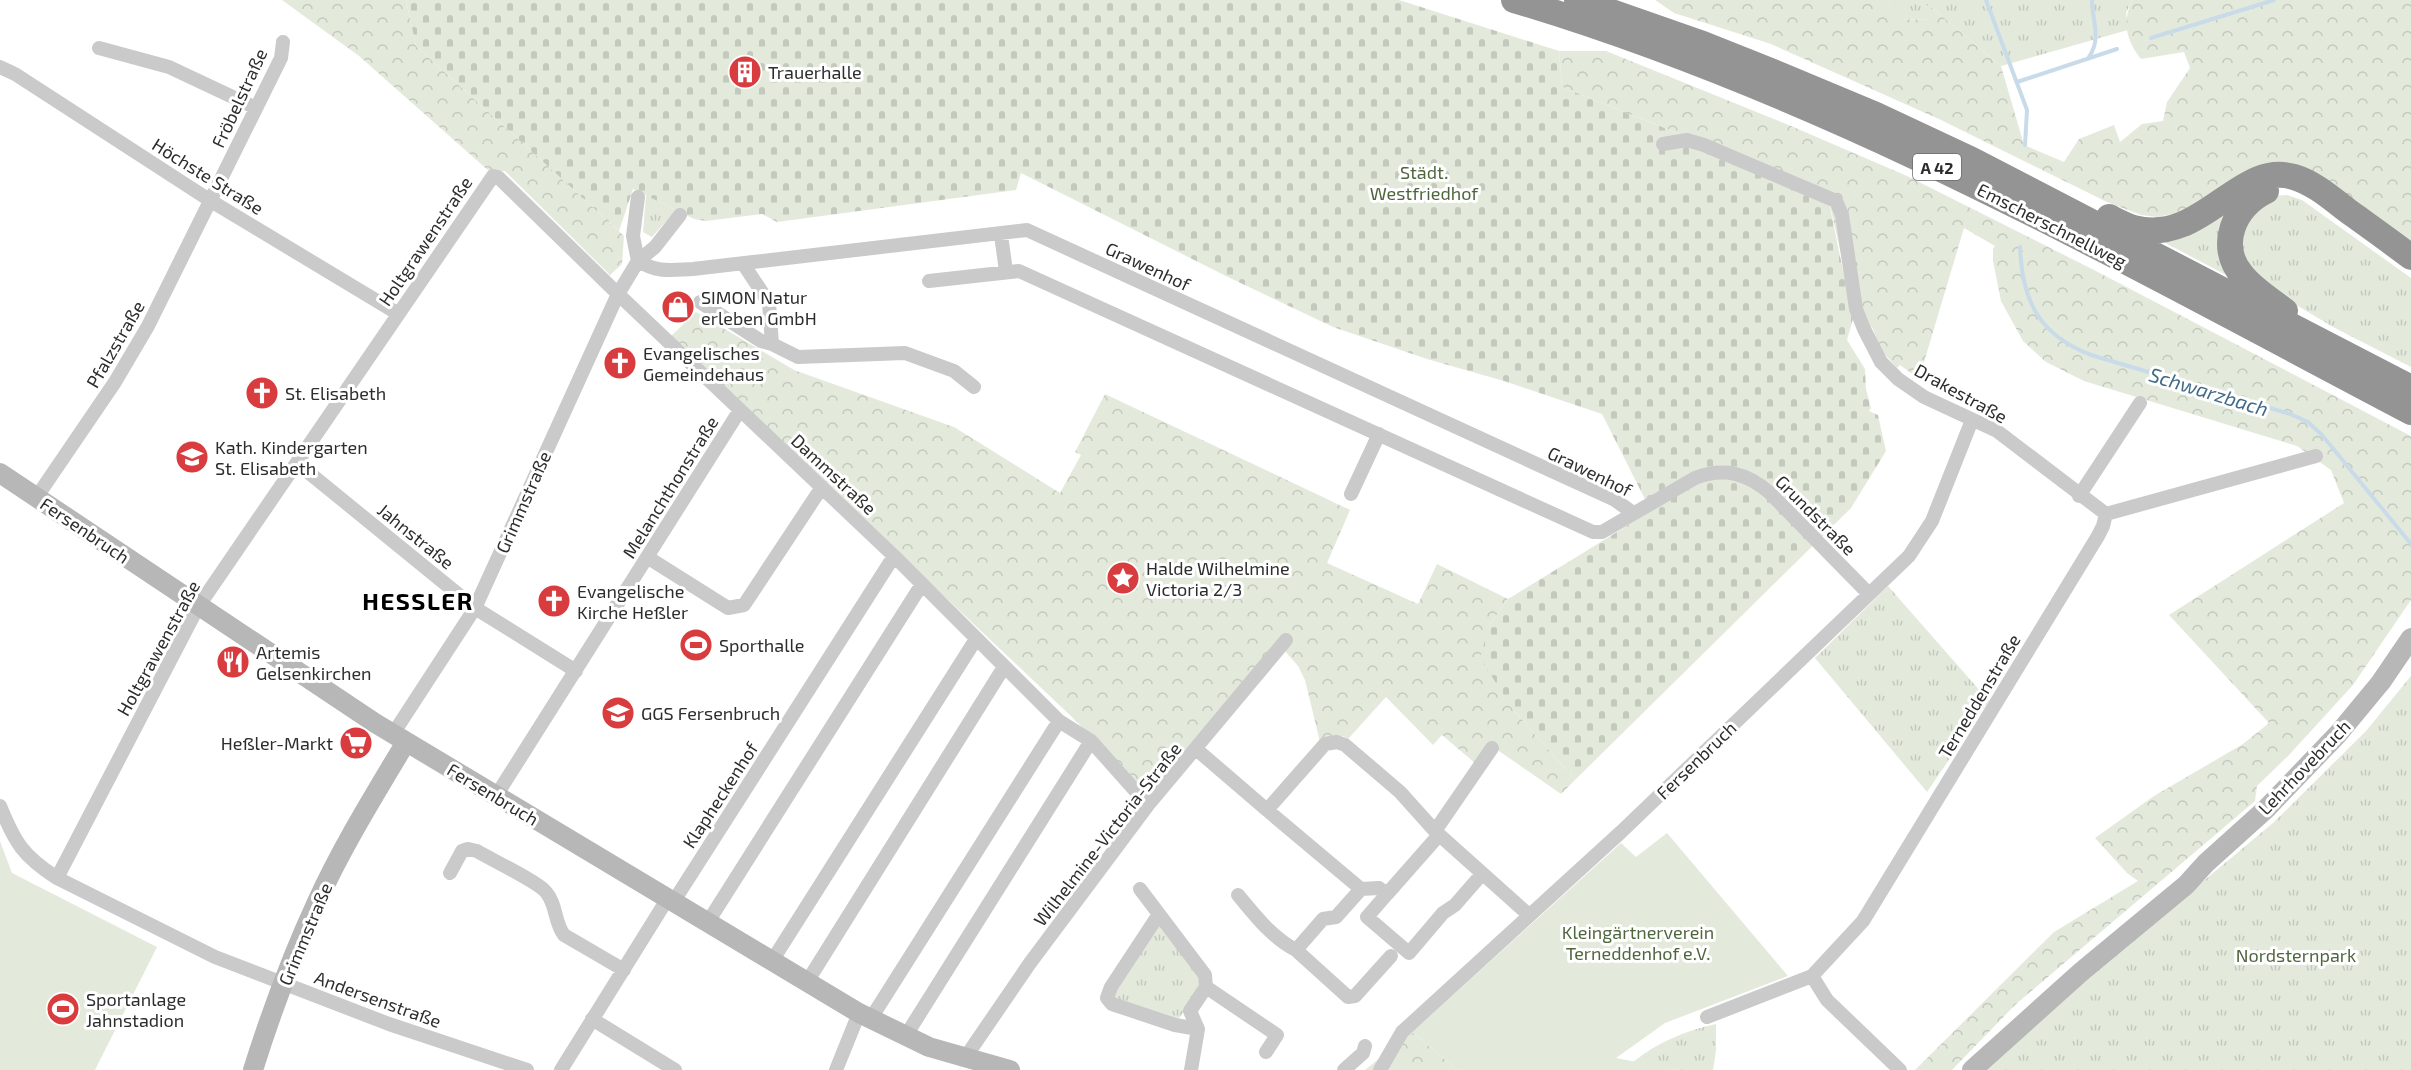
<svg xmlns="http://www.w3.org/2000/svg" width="2411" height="1070" font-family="'Exo 2',sans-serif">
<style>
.grass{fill:url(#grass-tufts)}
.forest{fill:url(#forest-crowns)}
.cemetery{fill:url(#cemetery-stones)}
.garden{fill:#e3eadc}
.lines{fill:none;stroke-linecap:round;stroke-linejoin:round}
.stream{stroke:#c9dbe9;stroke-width:4}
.street{stroke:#cacaca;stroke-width:14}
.secondary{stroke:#b7b7b7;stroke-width:20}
.highway{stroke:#949494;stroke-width:26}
.labels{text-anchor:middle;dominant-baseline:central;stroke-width:6;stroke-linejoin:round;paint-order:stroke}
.shield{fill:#fff;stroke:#6c6c6c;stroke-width:1.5}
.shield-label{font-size:16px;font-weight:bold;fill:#2d2d2d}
.poi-label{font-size:18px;fill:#2d2d2d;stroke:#fff;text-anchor:start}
.street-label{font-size:18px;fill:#2d2d2d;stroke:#fff}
.park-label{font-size:18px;fill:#4e663e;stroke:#fff}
.water-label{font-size:20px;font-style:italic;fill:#416a89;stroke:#fff}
.district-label{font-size:24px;font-weight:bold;letter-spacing:1.5px;fill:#000;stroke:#fff}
</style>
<defs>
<pattern id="grass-tufts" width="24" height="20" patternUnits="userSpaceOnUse" patternTransform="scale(1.5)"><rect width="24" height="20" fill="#e3eadc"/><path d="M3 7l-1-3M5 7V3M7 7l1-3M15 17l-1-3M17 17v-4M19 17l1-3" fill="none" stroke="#c3c9bd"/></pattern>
<pattern id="forest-crowns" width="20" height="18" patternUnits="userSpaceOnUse" patternTransform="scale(1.5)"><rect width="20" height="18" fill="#e3eadc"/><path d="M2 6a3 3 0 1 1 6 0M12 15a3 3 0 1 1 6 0" fill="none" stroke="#c3c9bd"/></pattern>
<pattern id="cemetery-stones" width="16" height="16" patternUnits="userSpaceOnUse" patternTransform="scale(1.5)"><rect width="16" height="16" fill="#e3eadc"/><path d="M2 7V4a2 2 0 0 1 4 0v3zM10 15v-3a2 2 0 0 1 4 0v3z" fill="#c3c9bd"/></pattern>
</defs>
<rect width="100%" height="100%" fill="#fff"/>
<!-- grass -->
<path class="grass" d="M1887,0H2132L2126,13L2128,30L2001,66L1926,3L1929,20L1898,19Z
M646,195L676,210L652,237L643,232Z
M2287,195L2302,200L2411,278V367L2333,327L2273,291L2244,264L2240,224L2270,196Z
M2237,198L2226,275L2156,238Z
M1888,586L1989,701L1927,792L1815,658Z
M2411,676V1070H1983L2019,1035L2273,823L2366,731Z
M1162,923L1201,975L1202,984L1178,1020L1113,1001L1111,996L1154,927Z
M1716,1024V1051L1713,1070H1677L1633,1062C1658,1042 1685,1031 1716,1024Z"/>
<!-- forest -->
<path class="forest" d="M282,0H406L416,46L619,231L624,236L622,264L610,275L505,171L490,172L359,56Z
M1655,0H1887L1899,19L1928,20L1926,3L2001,66L2024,145L2064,162L2079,139L2114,125L2120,142L2142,124L2163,121L2167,102L2190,68L2184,52L2141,59C2126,40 2122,22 2132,0H2411V248L2302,169L2187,211L2157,217L2141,215L2107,202L1941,120L1771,44L1674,13Z
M1559,51H1606L1791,126L1907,176L2094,270L2411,436V600L2353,685L2289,755L2257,786L2255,801L2015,1005L1952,1070H1915L2054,932L2138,881L2127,873L2095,838L2154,796L2243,744L2269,723L2169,615L2344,503L2331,470L2297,446L2084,381L2046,362L2023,341L2001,301L1993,261V249L1995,246L1964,228L1919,379L1900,365L1897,368L1882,351L1872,327L1859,331L1827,193L1562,87Z
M696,312L794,370L954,427L1060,493L1081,455L1075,452L1105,394L1350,510L1327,563L1418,604L1437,564L1508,599L1489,626L1512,708L1575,780L1561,794L1489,744L1476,764L1442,735L1433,745L1386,697L1348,739L1343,736L1325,737L1320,742L1305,680L1298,666L1277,642L1160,779L1150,796L1073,718L670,337Z
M1412,1032L1458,1070H1365Z"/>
<!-- cemetery -->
<path class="cemetery" d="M406,0H1399L1559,51L1562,87L1827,193L1853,319L1847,340L1865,369L1866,389L1871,408L1869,411L1878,415L1886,451L1851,508L1575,780L1512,708L1480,658L1489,626L1508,599L1651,511L1602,414L1504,381L1427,359L1333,327L1228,277L1021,173L1016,190L777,222L762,214L706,221L694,219L633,189L619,231L416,46Z"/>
<!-- garden -->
<path class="garden" d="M1667,833L1788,976L1665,1023L1616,1058L1677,1070H1458L1412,1032L1621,843L1636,857Z
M0,841L12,873L157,947L95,1070H0Z"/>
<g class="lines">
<!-- stream -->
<path class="stream" d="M1986,0L2027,110L2025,145
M2151,38L2274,0
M2089,57C2102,38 2092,21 2092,0
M2017,82L2117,49
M2020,247C2022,301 2039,335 2091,355L2290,414L2308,422L2322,435L2411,544"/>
<!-- street -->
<path class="street" d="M99,48L169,67L256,108
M0,67L15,74L211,201L397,313
M1663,144L1687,140L1704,145L1836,201L1842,215L1856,309L1864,329L1881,362L1898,379L1924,397L1997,431L2106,514
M1001,235L1006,271
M638,261C658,273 670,270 693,269L1027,230L1615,500L1633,513
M638,261L633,236L638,197
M744,265L769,303L772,344L798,357L905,353L954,371L974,387
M929,281L1019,271L1593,532H1602L1695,478C1724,467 1747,473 1770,493L1868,593
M700,302L761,341L772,344
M297,463L475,608L576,671
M1351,494L1379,434
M2079,496L2140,403
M36,498L115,382L148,326L281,58L283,42
M647,557L728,608L744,605L822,487
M393,734L475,608L618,294L638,261L655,247L680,215
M1196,749L1267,810L1325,744L1337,742L1345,745L1400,792L1435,831L1529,915
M496,796L740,410
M0,806C15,843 23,856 57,878L215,957L389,1024L527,1070
M1267,810L1361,889
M1435,831L1492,748
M450,873L462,851L468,849L477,851C492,860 538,882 546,892C557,905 554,922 564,935L624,970
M57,878L198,607L493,176L498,177L618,294L894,556L1059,721L1091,741L1148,805
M1140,889L1205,975L1206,987L1190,1011L1198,1029L1191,1070
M1387,894L1367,917L1409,953L1443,913L1455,905L1482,874
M1238,895C1255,915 1272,938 1296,950L1323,919L1336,917L1361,889L1379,888L1387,894L1439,835
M674,901L894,556
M1159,914L1111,987L1107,998L1112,1004L1175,1025L1198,1029
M708,922L922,584
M1296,950L1348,997L1355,996L1391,956
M772,961L976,639
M1812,976L1827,1000L1900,1070
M807,982L1004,667
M1206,987L1277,1035L1266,1052
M1707,1017L1812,976L1863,921L2098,536L2103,526L2106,514L2316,456
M592,1019L675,1070
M870,1020L1059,721
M905,1037L1091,741
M965,1058L1030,963L1148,805L1286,640
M561,1070L668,898
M836,1070L859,1013
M1344,1070L1363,1053L1365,1046
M1380,1070L1402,1032L1621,832L1909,556L1932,521L1972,420"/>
<!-- secondary -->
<path class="secondary" d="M0,473L375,723L859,1013L929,1047L1010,1070
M253,1070C271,1013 292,956 317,902C342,847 375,794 406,742
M1972,1070L2081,972L2186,885L2206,863L2266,809L2338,734L2381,682L2411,638"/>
<!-- highway -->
<path class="highway" d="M1514,0C1830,94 2120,259 2411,412
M1577,0L1703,44L1778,74L1876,115L1972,160L2411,388
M2266,191C2234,206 2217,246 2242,275C2253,289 2271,300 2285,311
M2109,217C2117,221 2126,226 2134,228C2202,246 2239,160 2294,177C2314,183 2331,198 2348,211C2369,226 2390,241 2411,257"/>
</g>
<!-- icons -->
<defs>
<symbol id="building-disc" viewBox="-11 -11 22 22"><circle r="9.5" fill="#d83c3e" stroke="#fff"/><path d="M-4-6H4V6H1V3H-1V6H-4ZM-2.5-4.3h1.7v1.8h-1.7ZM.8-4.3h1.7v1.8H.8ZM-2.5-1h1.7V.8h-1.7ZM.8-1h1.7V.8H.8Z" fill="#fff"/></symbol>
<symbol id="shop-disc" viewBox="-11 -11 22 22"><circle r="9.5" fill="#d83c3e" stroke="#fff"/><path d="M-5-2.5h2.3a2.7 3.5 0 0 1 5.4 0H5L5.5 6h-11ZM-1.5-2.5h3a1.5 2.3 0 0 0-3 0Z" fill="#fff"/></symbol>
<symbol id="church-disc" viewBox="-11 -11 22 22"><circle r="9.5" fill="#d83c3e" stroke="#fff"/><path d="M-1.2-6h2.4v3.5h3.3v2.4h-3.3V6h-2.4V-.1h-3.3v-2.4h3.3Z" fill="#fff"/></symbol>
<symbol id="school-disc" viewBox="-11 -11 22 22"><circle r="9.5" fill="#d83c3e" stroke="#fff"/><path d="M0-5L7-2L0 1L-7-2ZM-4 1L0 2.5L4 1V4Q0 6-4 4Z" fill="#fff"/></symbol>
<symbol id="sight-disc" viewBox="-11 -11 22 22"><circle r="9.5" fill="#d83c3e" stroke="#fff"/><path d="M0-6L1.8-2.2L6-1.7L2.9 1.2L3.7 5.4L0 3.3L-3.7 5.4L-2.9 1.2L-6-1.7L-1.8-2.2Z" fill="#fff"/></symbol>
<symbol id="stadium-disc" viewBox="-11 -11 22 22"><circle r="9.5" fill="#d83c3e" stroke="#fff"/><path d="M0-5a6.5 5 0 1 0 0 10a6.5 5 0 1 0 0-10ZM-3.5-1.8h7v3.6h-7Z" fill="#fff"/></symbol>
<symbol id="restaurant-disc" viewBox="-11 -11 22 22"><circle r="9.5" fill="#d83c3e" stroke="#fff"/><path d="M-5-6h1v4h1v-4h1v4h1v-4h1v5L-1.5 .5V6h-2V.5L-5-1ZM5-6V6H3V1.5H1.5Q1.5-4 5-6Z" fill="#fff"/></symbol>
<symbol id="supermarket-disc" viewBox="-11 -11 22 22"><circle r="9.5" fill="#d83c3e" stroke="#fff"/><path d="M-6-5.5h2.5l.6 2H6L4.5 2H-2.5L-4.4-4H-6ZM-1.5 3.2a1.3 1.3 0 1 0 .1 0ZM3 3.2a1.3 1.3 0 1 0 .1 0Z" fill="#fff"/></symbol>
</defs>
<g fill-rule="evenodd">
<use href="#building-disc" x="726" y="53" width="38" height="38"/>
<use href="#shop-disc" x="659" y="288" width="38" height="38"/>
<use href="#church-disc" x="601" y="344" width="38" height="38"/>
<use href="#church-disc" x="243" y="374" width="38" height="38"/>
<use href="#school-disc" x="173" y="438" width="38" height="38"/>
<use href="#sight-disc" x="1104" y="559" width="38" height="38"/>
<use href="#church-disc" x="535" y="582" width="38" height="38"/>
<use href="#stadium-disc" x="677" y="626" width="38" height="38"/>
<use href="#restaurant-disc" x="214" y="643" width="38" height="38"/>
<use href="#school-disc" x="599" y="694" width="38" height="38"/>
<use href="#supermarket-disc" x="337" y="724" width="38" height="38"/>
<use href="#stadium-disc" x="44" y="990" width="38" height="38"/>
</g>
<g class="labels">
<!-- shield labels -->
<rect class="shield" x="1913" y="154" width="48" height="26" rx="4.5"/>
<g class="shield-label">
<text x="1937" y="167">A 42</text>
</g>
<!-- poi labels -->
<g class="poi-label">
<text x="768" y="72">Trauerhalle</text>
<text x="701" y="297">SIMON Natur<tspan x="701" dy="21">erleben GmbH</tspan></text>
<text x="643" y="353">Evangelisches<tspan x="643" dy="21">Gemeindehaus</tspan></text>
<text x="285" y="393">St. Elisabeth</text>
<text x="215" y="447">Kath. Kindergarten<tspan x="215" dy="21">St. Elisabeth</tspan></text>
<text x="1146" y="568">Halde Wilhelmine<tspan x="1146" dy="21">Victoria 2/3</tspan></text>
<text x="577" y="591">Evangelische<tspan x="577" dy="21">Kirche Heßler</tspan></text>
<text x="719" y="645">Sporthalle</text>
<text x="256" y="652">Artemis<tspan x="256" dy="21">Gelsenkirchen</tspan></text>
<text x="641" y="713">GGS Fersenbruch</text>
<text x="333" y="743" text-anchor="end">Heßler-Markt</text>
<text x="86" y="999">Sportanlage<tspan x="86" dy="21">Jahnstadion</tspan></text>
</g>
<!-- street labels -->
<g class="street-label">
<text transform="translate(239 98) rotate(-65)">Fröbelstraße</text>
<text transform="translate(208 176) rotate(32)">Höchste Straße</text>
<text transform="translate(2052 225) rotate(27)">Emscherschnellweg</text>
<text transform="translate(425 241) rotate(-56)">Holtgrawenstraße</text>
<text transform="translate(1148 266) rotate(25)">Grawenhof</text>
<text transform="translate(115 344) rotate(-60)">Pfalzstraße</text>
<text transform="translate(1961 393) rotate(29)">Drakestraße</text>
<text transform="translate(1590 471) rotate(26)">Grawenhof</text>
<text transform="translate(834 474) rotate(43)">Dammstraße</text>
<text transform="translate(670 487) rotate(-58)">Melanchthonstraße</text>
<text transform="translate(523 502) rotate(-66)">Grimmstraße</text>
<text transform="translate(1816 515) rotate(45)">Grundstraße</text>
<text transform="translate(85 530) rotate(34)">Fersenbruch</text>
<text transform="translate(416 536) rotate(39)">Jahnstraße</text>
<text transform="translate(158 648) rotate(-61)">Holtgrawenstraße</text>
<text transform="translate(1979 696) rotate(-59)">Terneddenstraße</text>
<text transform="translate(1696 760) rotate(-44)">Fersenbruch</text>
<text transform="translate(2304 767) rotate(-46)">Lehrhovebruch</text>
<text transform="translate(493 794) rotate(31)">Fersenbruch</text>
<text transform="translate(720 795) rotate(-57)">Klapheckenhof</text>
<text transform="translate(1107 834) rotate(-52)">Wilhelmine-Victoria-Straße</text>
<text transform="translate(305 934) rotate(-67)">Grimmstraße</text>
<text transform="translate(378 999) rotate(20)">Andersenstraße</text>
</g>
<!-- park labels -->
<g class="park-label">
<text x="1424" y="172">Städt.<tspan x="1424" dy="21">Westfriedhof</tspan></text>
<text x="1638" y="932">Kleingärtnerverein<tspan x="1638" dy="21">Terneddenhof e.V.</tspan></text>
<text x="2296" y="955">Nordsternpark</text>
</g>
<!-- water labels -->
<g class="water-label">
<text transform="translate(2209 391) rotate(17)">Schwarzbach</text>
</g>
<!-- district labels -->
<g class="district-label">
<text x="418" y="600">HESSLER</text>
</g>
</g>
</svg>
